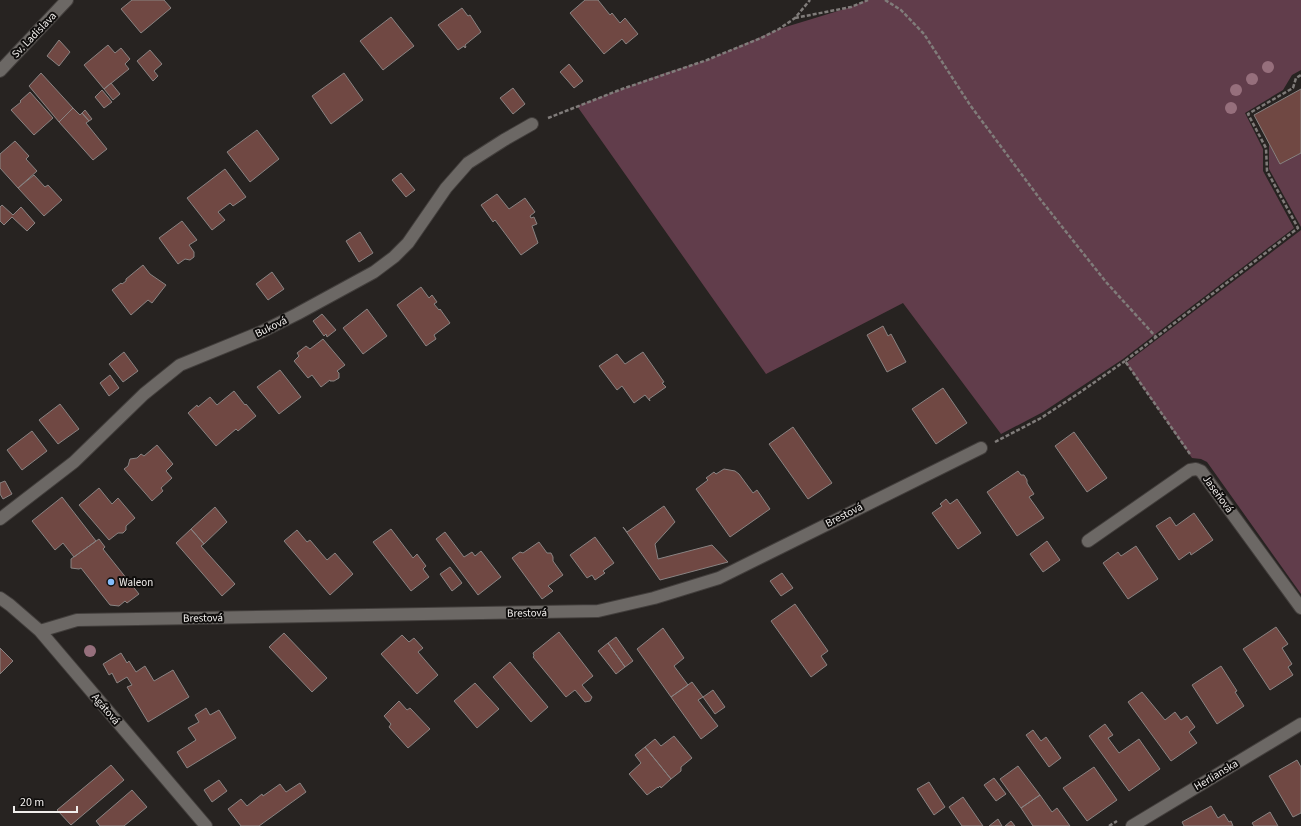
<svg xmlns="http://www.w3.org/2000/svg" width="1301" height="826" font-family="'Source Sans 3',sans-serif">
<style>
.green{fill:#613d4b}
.building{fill:#704843;stroke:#898382}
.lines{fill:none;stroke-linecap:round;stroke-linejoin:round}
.minor-casing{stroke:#423e3c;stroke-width:14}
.path{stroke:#807c7a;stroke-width:2.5;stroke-dasharray:4 2;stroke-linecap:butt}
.minor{stroke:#6c6865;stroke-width:12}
.tree{fill:#966f7c}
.poi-dot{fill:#84bcfb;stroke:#0f0d0c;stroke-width:1.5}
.labels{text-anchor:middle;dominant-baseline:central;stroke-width:4;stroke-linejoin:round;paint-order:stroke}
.street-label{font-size:11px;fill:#f1eeec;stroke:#0f0d0c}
.poi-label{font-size:11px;fill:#f1eeec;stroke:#0f0d0c;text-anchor:start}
</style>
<rect width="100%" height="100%" fill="#272321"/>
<!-- green -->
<path class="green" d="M867,0H1301V70L1292,75L1283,90L1245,113L1263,149V171L1294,228L1123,359L1043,412L1001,434L903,303L766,374L577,106L662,74L707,60L779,29L851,7Z
M1269,144L1280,164L1301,153V227L1269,169Z
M1301,230V594L1207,462L1201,459L1192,458L1126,363Z"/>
<!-- building -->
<path class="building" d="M132,0H164L171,8L141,33L121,9Z
M585,0H598L610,15L612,13L620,23L625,18L638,34L626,44L622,39L604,54L570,13Z
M462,8L468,16L470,15L481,32L465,45L466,47L465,48L464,46L458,50L438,25Z
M391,17L414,46L383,70L360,41Z
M59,40L70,52L59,66L47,56Z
M108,45L115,53L121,48L130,59L125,64L129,69L104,89L84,65Z
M150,50L162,64L154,71L158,76L153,81L137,61Z
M569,64L583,81L574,88L560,72Z
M41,73L73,108L59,122L29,86Z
M344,73L363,100L331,124L312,96Z
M111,83L120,94L113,100L104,89Z
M513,88L525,104L513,114L500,98Z
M1301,89V153L1280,164L1254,115Z
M102,90L112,102L104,108L95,97Z
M30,92L53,118L34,135L11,110L21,102L20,101Z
M73,108L80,115L82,113L89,121L86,123L107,149L93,160L59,122Z
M85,110L92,119L89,121L82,113Z
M257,130L279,159L250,182L227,152Z
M15,141L29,156L26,159L37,171L18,188L0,168V154Z
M225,169L246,197L233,206L230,203L218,212L225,220L212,230L187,198Z
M401,173L415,190L406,197L392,180Z
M34,175L45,187L48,185L62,200L44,216L18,188Z
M497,194L509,209L525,198L535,212L530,216L531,218L534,217L537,224L532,226L538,243L521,255L495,220L493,222L481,205Z
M2,205L13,215L21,207L35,223L27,231L12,217L4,225L0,221V207Z
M182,221L197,240L189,245L194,252V257L190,260L185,259L178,264L159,238Z
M360,232L373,253L359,262L346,241Z
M143,265L150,274L166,285L152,303L148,300L131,315L112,290L121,283L122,284L126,281V279Z
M272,272L284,289L268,300L256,284Z
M421,287L429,298L432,295L437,302L434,304L439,310L440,309L450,323L434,335L436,339L426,346L397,305Z
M367,309L387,336L363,354L343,328Z
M322,314L336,330L327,337L326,334L324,336L313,321Z
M883,326L888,336L891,334L906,362L887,372L867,335Z
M323,339L345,365L337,371L339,373V378L334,381H330V380L321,387L312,375L308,378L294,361L299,356L297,353L306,346L310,349Z
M124,352L138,371L123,382L109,364Z
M643,352L664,382L662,383L666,387L649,399L650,401L645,395L634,403L622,386L617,390L599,366L617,354L625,364Z
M280,370L301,397L279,414L257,387Z
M110,375L119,388L109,396L100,383Z
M943,388L967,423L936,444L912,409Z
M234,391L245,405L246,404L256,416L238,431L236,429L216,446L188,413L197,405L198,407L210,397L217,405Z
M60,404L79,429L58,444L39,420Z
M793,427L832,483L808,499L769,444Z
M32,431L47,451L22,470L7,450Z
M1074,432L1107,478L1087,492L1055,446Z
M157,445L173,464L166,471L172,478L161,488L163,491L152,501L124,469L128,466L130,459L137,458L141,454L144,456Z
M724,469L735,471L739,474L753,493L757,490L770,509L730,537L696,489L708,480L706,478L714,472L716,474Z
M1018,471L1021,475H1024L1027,480V483L1034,494L1029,497L1044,518L1017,536L987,492Z
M5,481L12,494L3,499L0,494V483Z
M99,488L112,504L118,498L135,518L126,526V530L123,533H118L109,540L79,505Z
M62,497L96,541L74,557L63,543L55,550L32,521Z
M946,499L950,504L957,499L981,533L958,549L932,513L942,506L940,504Z
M664,506L675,522L655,544L658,559L712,545L728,562L660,580L623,527L627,532Z
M215,507L227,522L204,544L191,529Z
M1194,513L1213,540L1191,555L1190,552L1179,560L1156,526L1170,517L1176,526Z
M191,529L204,544L201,546L235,584L222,596L176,543Z
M391,529L413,558L417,554L426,566L423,569L429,577L411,591L373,542Z
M297,530L307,542L310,540L327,560L335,553L353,574L330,595L284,541Z
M445,532L464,557L472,552L475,556L481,551L501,577L478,595L436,539Z
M595,537L614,563L603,571L605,573L595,580L592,575L587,578L570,555Z
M99,539L105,547L103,549L139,594L127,603L125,601L119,606L110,605L81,568L79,569L71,568V559Z
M1047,541L1060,560L1043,572L1030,554Z
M539,542L547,553H551L553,557V561L563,575L548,586L553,591L542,599L512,558L520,552L523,553Z
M1136,546L1158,579L1128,599L1103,563L1118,552L1121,556Z
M450,567L462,583L452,591L440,574Z
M782,573L793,588L781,596L770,581Z
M795,604L828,651L821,656L827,665L811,677L771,621Z
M1276,627L1288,644L1282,648L1292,664L1288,667L1293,675L1270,690L1243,649Z
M663,628L684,658L674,666L688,685L671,697L637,649Z
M559,632L593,676L582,685L592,697L590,701L585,702L575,690L566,697L533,657L534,656L533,653Z
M284,633L327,678L312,692L269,647Z
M402,635L409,642L414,638L423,648L418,652L438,675L417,694L381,654Z
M616,637L633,661L625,667L608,643Z
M608,643L625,667L616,674L598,651Z
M0,648L13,661L0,674Z
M121,653L127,663L129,661L136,672L145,666L154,681L173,670L189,697L148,722L127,687L132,685L127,677L117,683L112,673L109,675L103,664Z
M510,662L548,707L531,722L493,677Z
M1221,666L1237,691L1235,692L1244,706L1217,724L1192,685Z
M692,682L703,697L698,700L718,726L701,739L671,697Z
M475,683L499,709L477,728L454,701Z
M713,690L725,707L715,714L703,697Z
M1142,692L1165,720L1175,712L1181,720L1187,716L1195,727L1189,732L1197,743L1171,761L1128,702Z
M399,701L407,710L410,708L430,729L408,748L389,727L391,724L384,716Z
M206,708L210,715L219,710L236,738L187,768L177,752L196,740L188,728L199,722L195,715Z
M1105,724L1113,735L1108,738L1119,753L1139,739L1160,769L1129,791L1089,736Z
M1033,730L1041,741L1046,737L1061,758L1049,767L1026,735Z
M674,736L692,758L681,767V771L671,779L645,747L655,739L661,746Z
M645,747L671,779L661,788L660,786L658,788V787L647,795L629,774L641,763L635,755Z
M1297,760L1301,767V813L1293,817L1269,776Z
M111,765L124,780L71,825L57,810Z
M1018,766L1040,795L1021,808L1000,779Z
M1094,767L1117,800L1087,821L1063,788Z
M994,778L1006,794L996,801L984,785Z
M219,780L227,791L212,802L204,790Z
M929,782L945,807L934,815L917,789Z
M300,783L306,792L259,826H241L228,809L241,799L247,806L262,794L263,796L280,784L286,792Z
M132,790L147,807L124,826H100L96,821Z
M1040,795L1052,812L1057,808L1070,826H1033L1021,808Z
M963,797L983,826H962L949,807Z
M1211,806L1218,818L1224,814L1229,822L1231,821L1233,826H1184L1182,822Z
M1270,812L1278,826H1254L1252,823Z
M998,819L1002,826H989Z
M1011,821L1015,826H1005Z"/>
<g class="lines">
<defs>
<path id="minor" d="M0,71L67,0
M0,519L74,462L144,394L180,365L261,332L297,314L374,272L394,257L408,243L446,188L468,163L504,140L532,124
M1088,541L1190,470L1196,469L1201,471L1301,608
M0,598L10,605L40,631L206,826
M40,631L77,620L598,611L654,598L719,578L981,448
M1132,826L1301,724"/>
</defs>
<!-- minor casing -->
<use href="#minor" class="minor-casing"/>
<!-- path -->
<path class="path" d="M885,0L901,10L924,34L970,105L1040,199L1106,282L1156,337
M795,18L851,7L868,0
M548,118L622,89L707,60L761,38L779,29L795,18L810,0
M995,442L1041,418L1079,393L1125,361
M1190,454L1125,361L1298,228L1267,171L1266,148L1248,114L1293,88L1296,78L1301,75
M1109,826L1117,821"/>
<!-- minor -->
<use href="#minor" class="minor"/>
</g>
<!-- trees -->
<g class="tree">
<circle cx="1268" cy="67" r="6"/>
<circle cx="1252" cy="79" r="6"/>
<circle cx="1236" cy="90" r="6"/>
<circle cx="1231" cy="108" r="6"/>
<circle cx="90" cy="651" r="6"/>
</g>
<!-- markers -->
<circle class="poi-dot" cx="111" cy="582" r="4"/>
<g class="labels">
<!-- street labels -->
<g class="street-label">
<text transform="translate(34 35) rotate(-46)">Sv. Ladislava</text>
<text transform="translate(271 327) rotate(-26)">Buková</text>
<text transform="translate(1218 494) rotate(54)">Jaseňová</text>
<text transform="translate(844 515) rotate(-27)">Brestová</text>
<text transform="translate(527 613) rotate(-1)">Brestová</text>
<text transform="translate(203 618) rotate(-1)">Brestová</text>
<text transform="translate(106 709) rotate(50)">Agátová</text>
<text transform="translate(1216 775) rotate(-31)">Herlianska</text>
</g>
<!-- poi labels -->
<g class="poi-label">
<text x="119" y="582">Waleon</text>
</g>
</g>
<!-- scale -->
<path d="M14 806v6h63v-6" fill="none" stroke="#f1eeec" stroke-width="2"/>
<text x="20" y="806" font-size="12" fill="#f1eeec" stroke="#0f0d0c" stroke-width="3" paint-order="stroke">20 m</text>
</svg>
